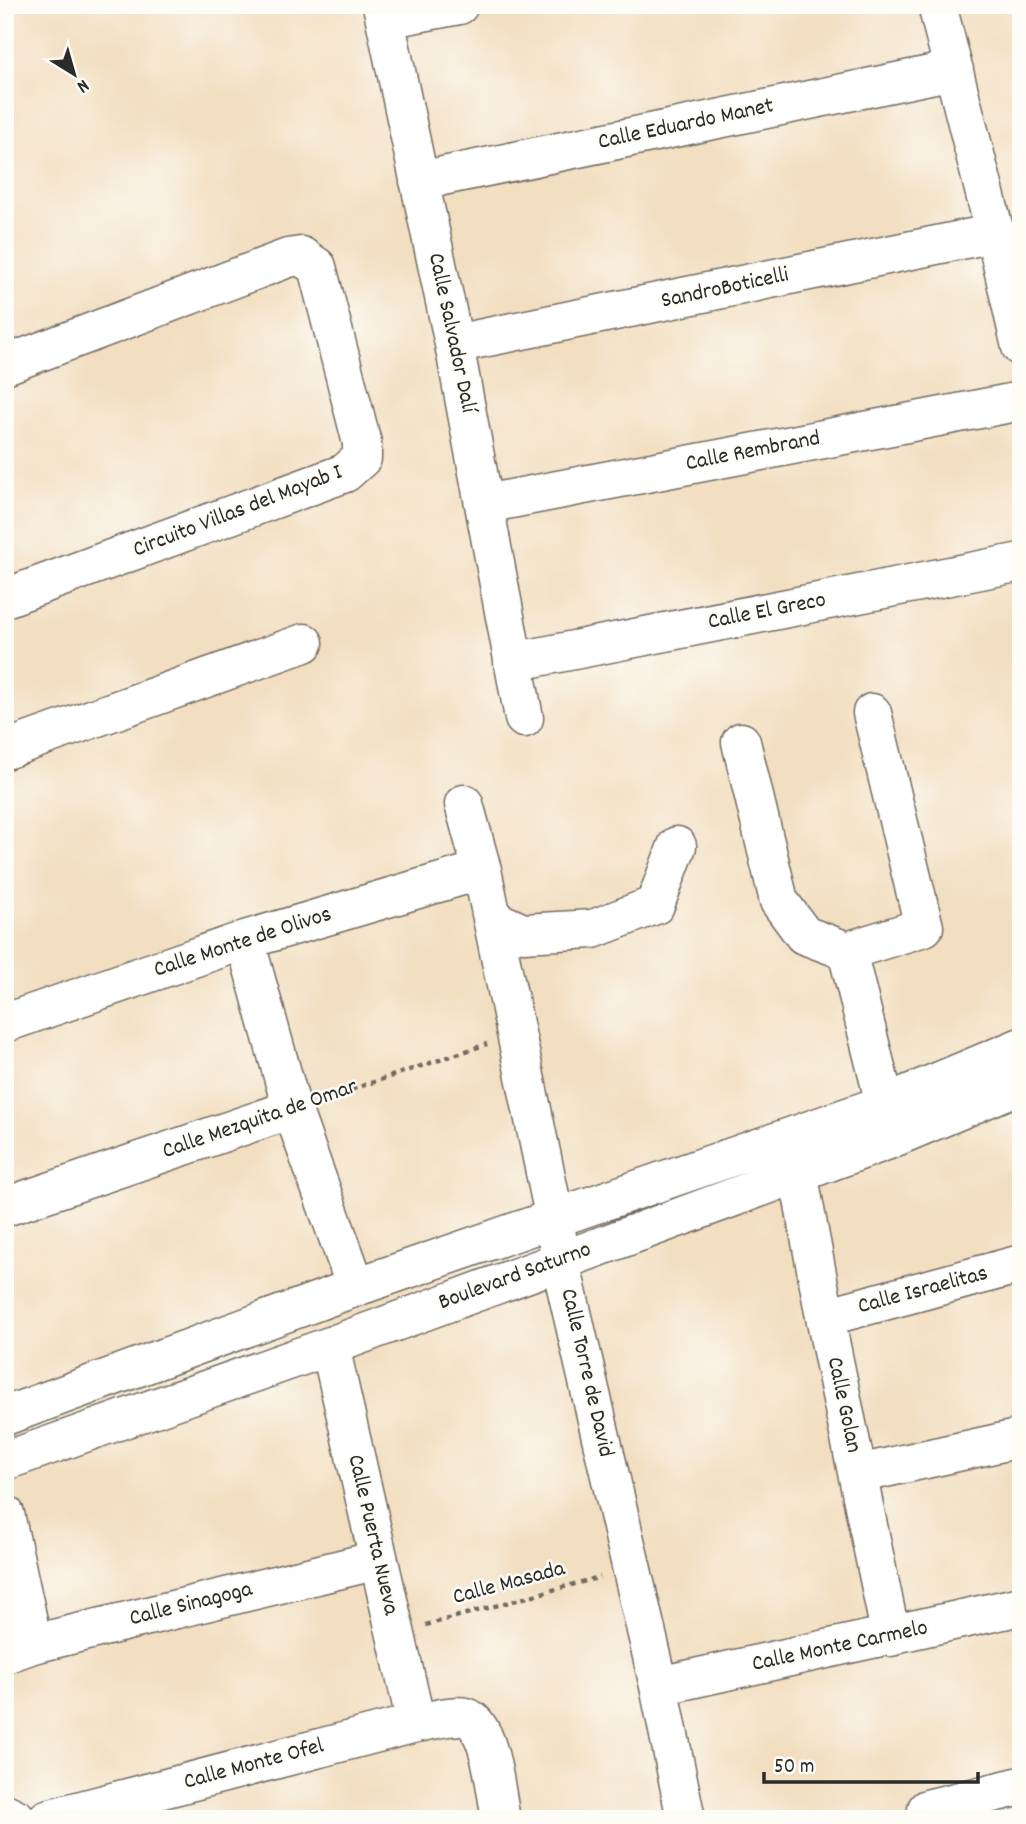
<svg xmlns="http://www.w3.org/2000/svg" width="1026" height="1824" font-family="Dekko,sans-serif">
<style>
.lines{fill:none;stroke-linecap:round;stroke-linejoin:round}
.minor-casing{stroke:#716a5f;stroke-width:41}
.path{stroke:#716a5f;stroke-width:4.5;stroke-dasharray:5 5;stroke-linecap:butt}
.minor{stroke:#fff;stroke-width:38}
.labels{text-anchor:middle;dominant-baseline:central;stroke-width:5;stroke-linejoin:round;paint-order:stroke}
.street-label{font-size:23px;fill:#2b2b2b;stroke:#fdfcf7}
</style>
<rect width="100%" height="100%" fill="#fdfcf7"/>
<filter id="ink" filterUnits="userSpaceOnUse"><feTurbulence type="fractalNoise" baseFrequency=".0143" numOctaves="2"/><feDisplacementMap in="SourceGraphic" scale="14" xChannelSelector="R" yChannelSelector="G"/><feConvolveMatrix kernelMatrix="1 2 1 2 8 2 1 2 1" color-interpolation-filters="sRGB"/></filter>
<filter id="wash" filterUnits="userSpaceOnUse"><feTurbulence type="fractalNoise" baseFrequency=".00686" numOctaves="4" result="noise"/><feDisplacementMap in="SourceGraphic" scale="28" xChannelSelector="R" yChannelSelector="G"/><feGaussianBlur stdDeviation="1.57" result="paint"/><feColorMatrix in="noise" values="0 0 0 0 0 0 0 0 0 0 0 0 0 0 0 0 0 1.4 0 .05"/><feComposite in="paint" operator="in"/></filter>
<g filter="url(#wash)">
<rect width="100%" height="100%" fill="#f2dec0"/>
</g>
<g filter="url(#ink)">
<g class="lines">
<defs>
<path id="minor" d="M382,5L454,344L524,718
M937,5L995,233L1021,347
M385,19L459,5
M419,181L954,70
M454,344L995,233
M5,365L288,258L301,256L317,267L362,443V458L345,473L5,598
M485,504L1021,401
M513,662L1021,562
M872,713L924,927L847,951L885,1104
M741,742L779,901L804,935L847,951
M5,750L304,643
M464,804L482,870L555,1220L560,1261L659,1686L686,1819
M492,919L523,933L593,929L655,905L677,846
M245,940L292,1109L356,1287
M5,1023L245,940L482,870
M798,1172L825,1317L891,1637
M5,1207L292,1109
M825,1317L1021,1264
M330,1346L416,1723
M5,1416L356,1287L885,1104L1021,1047
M5,1461L330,1346L886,1141L1021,1084
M858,1474L1021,1438
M5,1514L33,1644
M5,1654L33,1644L378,1560
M659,1686L1021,1606
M5,1813L17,1819
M47,1819L416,1723C431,1721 452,1714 466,1717C491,1724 496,1796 501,1819
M930,1819L927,1809L1021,1786"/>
</defs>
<!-- minor casing -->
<use href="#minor" class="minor-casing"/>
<!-- path -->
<path class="path" d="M323,1099L487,1044
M426,1625L600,1577
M881,1819L897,1815"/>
<!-- minor -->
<use href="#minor" class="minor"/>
</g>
</g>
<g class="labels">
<!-- street labels -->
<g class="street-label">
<text transform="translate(686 125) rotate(-12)">Calle Eduardo Manet</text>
<text transform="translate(725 289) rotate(-12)">SandroBoticelli</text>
<text transform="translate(451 333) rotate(78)">Calle Salvador Dalí</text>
<text transform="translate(753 452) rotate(-11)">Calle Rembrand</text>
<text transform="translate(238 512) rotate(-21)">Circuito Villas del Mayab I</text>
<text transform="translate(767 612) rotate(-11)">Calle El Greco</text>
<text transform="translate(243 943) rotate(-18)">Calle Monte de Olivos</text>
<text transform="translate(260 1120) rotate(-19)">Calle Mezquita de Omar</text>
<text transform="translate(515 1277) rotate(-20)">Boulevard Saturno</text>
<text transform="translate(923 1291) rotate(-15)">Calle Israelitas</text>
<text transform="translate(586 1373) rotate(77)">Calle Torre de David</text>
<text transform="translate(843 1405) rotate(78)">Calle Golan</text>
<text transform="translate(372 1535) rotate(77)">Calle Puerta Nueva</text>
<text transform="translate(509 1584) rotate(-15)">Calle Masada</text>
<text transform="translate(191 1605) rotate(-14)">Calle Sinagoga</text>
<text transform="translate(840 1647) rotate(-12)">Calle Monte Carmelo</text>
<text transform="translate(254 1765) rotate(-15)">Calle Monte Ofel</text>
</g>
</g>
<!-- margin -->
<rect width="1026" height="1824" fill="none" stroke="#fdfcf7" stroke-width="28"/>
<!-- north arrow -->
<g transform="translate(74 74) rotate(143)" stroke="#fdfcf7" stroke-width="5" paint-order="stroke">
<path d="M0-5L12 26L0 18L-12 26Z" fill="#2b2b2b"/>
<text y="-10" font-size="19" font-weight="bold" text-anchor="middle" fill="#2b2b2b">N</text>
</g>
<!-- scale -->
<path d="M764 1772v10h214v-10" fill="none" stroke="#2b2b2b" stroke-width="3.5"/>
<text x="774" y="1772" font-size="21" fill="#2b2b2b" stroke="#fdfcf7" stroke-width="5" paint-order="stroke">50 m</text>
</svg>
